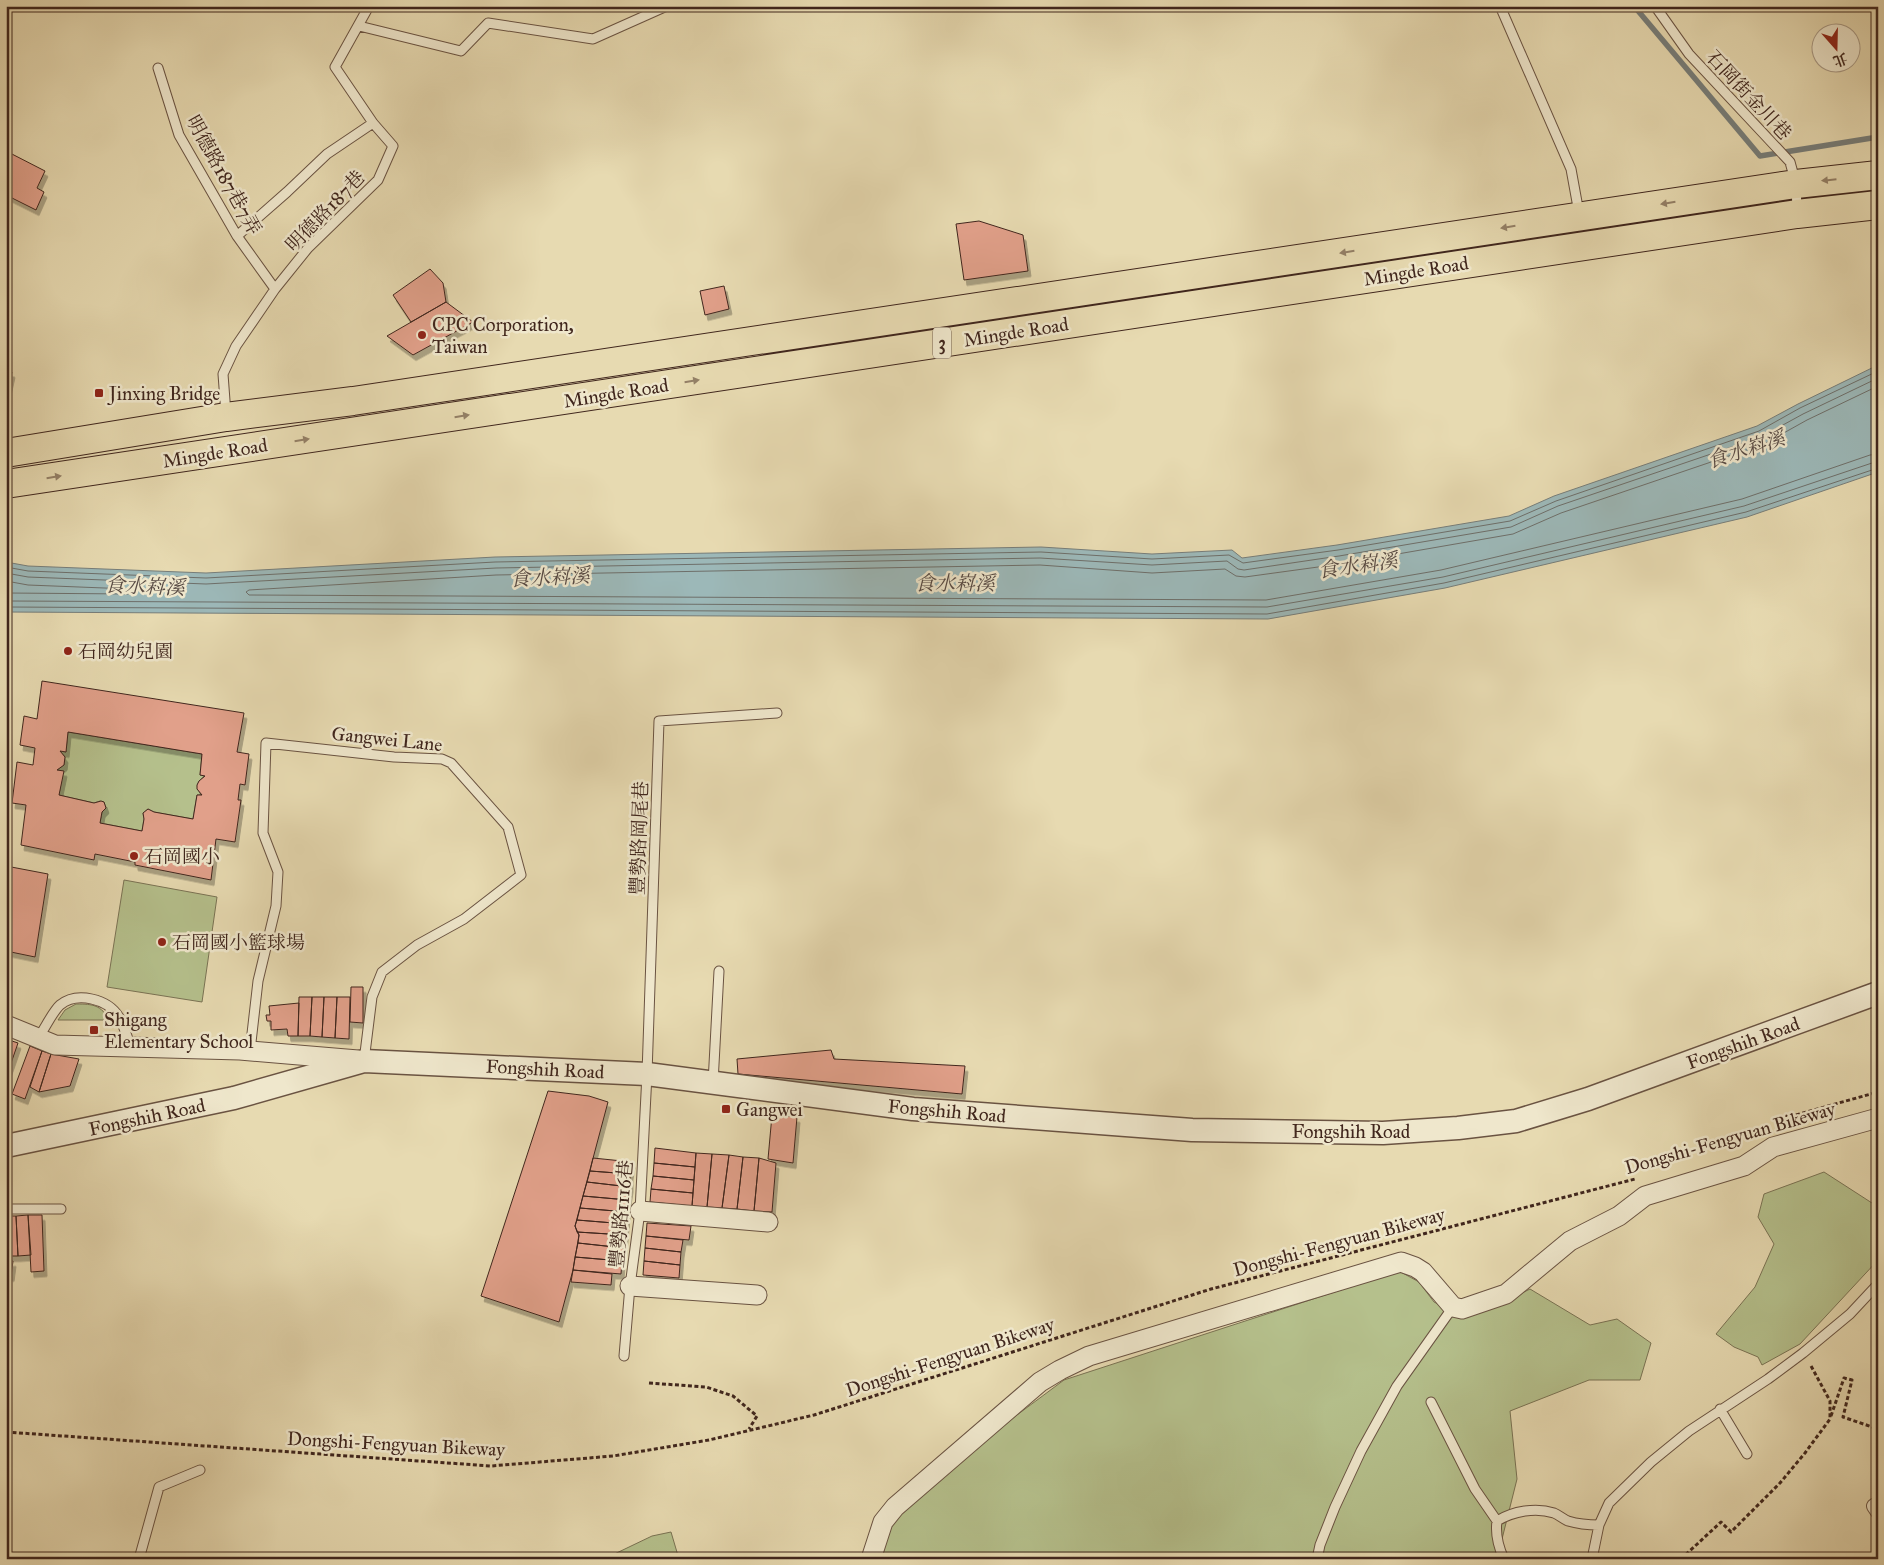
<svg xmlns="http://www.w3.org/2000/svg" width="1884" height="1565" font-family="'IM FELL Great Primer','Noto Serif TC',serif">
<style>
.green{fill:#b5c08c;stroke:#7a7354}
.water{fill:#9cb8b8;stroke:#777e7a}
.lines{fill:none;stroke-linecap:round;stroke-linejoin:round}
.shore{stroke:#6e6f6a;stroke-width:1}
.stream{stroke:#777e7a;stroke-width:5.5}
.building{fill:#e1a08a;stroke:#40261d;fill-rule:evenodd;filter:url(#shadow)}
.service-casing{stroke:#6a5342;stroke-width:11}
.pedestrian-casing{stroke:#6a5342;stroke-width:16}
.minor-casing{stroke:#6a5342;stroke-width:21}
.tertiary-casing{stroke:#6a5342;stroke-width:25}
.primary-casing{stroke:#40261d;stroke-width:30}
.path{stroke:#40261d;stroke-width:3;stroke-dasharray:4 2.5;stroke-linecap:butt}
.service{stroke:#efe7cc;stroke-width:9}
.pedestrian{stroke:#efe7cc;stroke-width:14}
.minor{stroke:#efe7cc;stroke-width:19}
.tertiary{stroke:#efe7cc;stroke-width:22}
.primary{stroke:#e7dab1;stroke-width:28}
.oneway{fill:#948067}
.poi-dot{fill:#8f2418;stroke:#efe7cc;stroke-width:2}
.labels{text-anchor:middle;dominant-baseline:central;stroke-width:5;stroke-linejoin:round;paint-order:stroke}
.shield{fill:#efe7cc;stroke:#746052;stroke-width:1}
.shield-label{font-size:18px;font-weight:bold;fill:#40261d}
.street-label{font-size:19px;fill:#40261d;stroke:#efe7cc}
.poi-label{font-size:19px;fill:#40261d;stroke:#efe7cc;text-anchor:start}
.water-label{font-size:20px;font-style:italic;fill:#574a44;stroke:#efe7cc}
</style>
<defs>
<filter id="shadow"><feDropShadow dx="3" dy="5.5" stdDeviation="0" flood-color="#0004"/></filter>
</defs>
<rect width="100%" height="100%" fill="#e7dab1"/>
<filter id="stains"><feTurbulence type="fractalNoise" baseFrequency=".004" numOctaves="4"/><feColorMatrix values="0 0 0 0 .2 0 0 0 0 .09 0 0 0 0 .02 0 0 0 .5 -.17"/></filter>
<radialGradient id="worn" r=".72"><stop offset=".6" stop-color="#630" stop-opacity="0"/><stop offset="1" stop-color="#630" stop-opacity=".3"/></radialGradient>
<!-- green -->
<path class="green" d="M68,732L202,754L200,775L205,776C196,782 195,788 202,795H197L193,819L154,812L148,809L143,813L144,819L142,831L100,823L102,812L106,808L104,802L100,801L94,803L59,795L63,771L57,770L64,765L65,757L60,751L66,752Z
M124,880L217,897L202,1002L107,987Z
M76,1004C94,1004 100,1005 110,1020H58L65,1010Z
M1824,1172L1872,1203L1878,1198V1260L1800,1344L1762,1365L1758,1357L1734,1347L1716,1334L1755,1287L1774,1244L1758,1217L1764,1194Z
M1399,1271L1419,1282L1434,1302L1458,1314L1494,1307L1530,1289L1590,1325L1617,1319L1651,1343L1640,1380H1589L1510,1411L1517,1479L1497,1559H879L890,1527L905,1504L982,1441L1064,1380Z
M671,1532L679,1559H604L652,1536Z"/>
<!-- water -->
<path class="water" d="M1878,365V472L1747,517L1445,588L1268,619L6,612V562L28,566L206,573L495,557L1041,547L1152,554L1232,550L1242,558L1337,545L1509,516L1554,496L1757,426L1798,404Z"/>
<g class="lines">
<!-- shore -->
<path class="shore" d="M1878,386L1807,420L1764,444L1561,513L1513,534L1340,564L1245,577L1236,576L1225,569L1152,573L1040,565L496,575L249,590L246,592L249,595L1266,600L1441,570L1742,499L1870,455L1878,454
M6,567L28,571L206,578L495,562L1041,552L1152,559L1229,555L1243,563L1338,550L1510,521L1556,501L1759,431L1800,408L1878,371
M6,573L28,577L206,584L496,568L1040,558L1152,565L1227,561L1238,569L1244,570L1339,556L1511,527L1558,506L1761,437L1803,414L1878,378
M6,581L28,585L130,589L132,591L130,594L6,593
M6,601L1267,607L1443,577L1744,506L1878,461
M6,607L1267,614L1444,583L1746,512L1878,468"/>
<!-- stream -->
<path class="stream" d="M1634,6L1760,156L1878,137"/>
</g>
<!-- building -->
<path class="building" d="M8,152L45,171L37,188L44,192L36,210L6,195V156Z
M979,221L1023,235L1028,271L964,280L956,224Z
M430,269L443,283L446,302L411,322L393,295Z
M724,286L729,309L705,315L700,291Z
M446,302L473,322L413,355L387,336Z
M6,370L12,372L6,399Z
M42,681L244,713L237,752L249,754L245,785L240,784L238,800H241L235,842L216,839L211,880L135,865V862L95,854L94,860L21,845L26,805L12,803L17,762L33,765L35,748L20,745L24,716L37,719ZM68,732L202,754L200,775L205,776L199,781L197,785V789L202,795H197L193,819L154,812L148,809L143,813L144,819L142,831L100,823L102,812L106,808L104,802L101,801L94,803L59,795L64,771L57,770L64,765L65,757L60,751L66,752Z
M6,866L48,874L35,957L6,951Z
M351,987H363V1023L350,1022Z
M299,997H312L310,1036H298Z
M312,997H324L322,1037L310,1036Z
M324,997H337L335,1038L322,1037Z
M337,997H350L349,1039L335,1038Z
M299,1003L298,1036H288L287,1029L271,1030V1021H267L266,1015H270L269,1006Z
M6,1039L18,1043L8,1072H6Z
M30,1046L42,1051L25,1099L12,1094Z
M831,1050L834,1059L965,1066L962,1094L738,1074L737,1059Z
M42,1051L51,1054L39,1092L30,1087Z
M51,1054L79,1059L70,1086L39,1092Z
M548,1091L589,1096L608,1102L575,1226L579,1235L573,1270L559,1322L481,1296Z
M772,1115L797,1117L793,1163L768,1159Z
M655,1148L696,1153L695,1167L654,1163Z
M696,1153L712,1154L707,1207L692,1206Z
M712,1154L729,1155L722,1208L707,1207Z
M729,1155L743,1157L737,1209L722,1208Z
M743,1157L759,1158L754,1211L737,1209Z
M593,1158L632,1162L630,1174L590,1171Z
M759,1158L776,1163L772,1212L754,1211Z
M654,1163L695,1167L694,1180L653,1176Z
M590,1171L630,1174V1187L587,1182Z
M653,1176L694,1180L693,1193L651,1189Z
M587,1182L630,1187L628,1200L583,1196Z
M651,1189L693,1193L692,1206L650,1202Z
M583,1196L628,1200L627,1212L580,1208Z
M580,1208L627,1212L626,1224L577,1220Z
M28,1215L31,1255L18,1256L16,1216Z
M28,1215H42L44,1271L31,1272Z
M6,1216H16L18,1256H6Z
M577,1220L626,1224L625,1235L577,1232L575,1226Z
M647,1223L691,1226L689,1240L646,1236Z
M577,1232L625,1235L624,1248L578,1243L579,1235Z
M646,1236L683,1240L681,1252L645,1248Z
M578,1243L624,1248L622,1261L575,1257Z
M645,1248L681,1252L680,1265L644,1261Z
M575,1257L622,1261L621,1274L573,1270Z
M6,1261H13L11,1276L6,1275Z
M644,1261L680,1265L679,1278L643,1275Z
M573,1270L612,1274L611,1285L571,1282Z"/>
<g class="lines">
<defs>
<path id="service" d="M1500,6L1571,169L1579,213
M1655,6L1689,54L1790,162L1796,184L1797,211
M359,26L461,51L488,23L593,39L667,6
M158,68L179,135L237,236L275,289
M237,236L287,192L327,154L373,123
M226,414L223,374L236,346L275,289L308,248L378,180L393,146L373,123L335,67L369,6
M38,1038C44,1030 53,1011 60,1005C77,991 108,999 119,1017C124,1026 127,1037 131,1047
M250,1051L258,981L276,906L278,872L263,833L266,743L394,757L442,759L451,763L508,827L521,875L464,919L417,945L382,972L372,997L364,1061
M713,1083L719,971
M6,1209H61
M624,1356L630,1286L640,1211L647,1074L659,721L777,713
M1431,1402L1475,1489L1497,1521
M1720,1409L1747,1454
M139,1559L159,1487L200,1470
M1317,1559L1320,1545L1335,1507L1361,1451L1397,1386L1453,1307
M1504,1559C1498,1546 1495,1535 1497,1521C1513,1511 1536,1507 1554,1513C1559,1515 1563,1519 1568,1521C1578,1524 1588,1525 1599,1525
M1592,1559L1599,1525L1609,1503L1651,1462L1689,1431L1768,1379L1803,1353L1850,1314L1878,1284"/>
<path id="pedestrian" d="M1878,1504L1874,1506L1878,1512"/>
<path id="minor" d="M6,1025L55,1045L240,1050L358,1060
M640,1211L768,1222
M630,1286L757,1295
M871,1559L883,1522L895,1507L1040,1382L1060,1370L1089,1356L1401,1262L1415,1267L1423,1272L1453,1307L1462,1309L1506,1294L1570,1241L1619,1216L1645,1196L1744,1166L1773,1147L1878,1118"/>
<path id="tertiary" d="M6,1146L234,1098L364,1061L647,1074L913,1109L1192,1130L1383,1133L1458,1128L1516,1121L1588,1099L1878,993"/>
<path id="primary" d="M6,453L226,417L353,401L1796,184L1878,175
M6,484L1797,214L1878,205"/>
</defs>
<!-- service casing -->
<use href="#service" class="service-casing"/>
<!-- pedestrian casing -->
<use href="#pedestrian" class="pedestrian-casing"/>
<!-- minor casing -->
<use href="#minor" class="minor-casing"/>
<!-- tertiary casing -->
<use href="#tertiary" class="tertiary-casing"/>
<!-- primary casing -->
<use href="#primary" class="primary-casing"/>
<!-- path -->
<path class="path" d="M1781,1125L1785,1118L1878,1092
M649,1383L706,1387L733,1396L757,1416L749,1429
M1831,1416L1844,1378L1852,1380L1843,1417L1878,1429
M6,1432L491,1466L613,1456L709,1440L814,1415L1211,1289L1635,1179
M1681,1559L1721,1522L1731,1532L1780,1483L1805,1453L1830,1419V1401L1810,1364"/>
<!-- service -->
<use href="#service" class="service"/>
<!-- pedestrian -->
<use href="#pedestrian" class="pedestrian"/>
<!-- minor -->
<use href="#minor" class="minor"/>
<!-- tertiary -->
<use href="#tertiary" class="tertiary"/>
<!-- primary -->
<use href="#primary" class="primary"/>
</g>
<!-- one-way arrows -->
<defs><path id="oneway-solid" d="M-6-.8H1V-3.2L6.5 0L1 3.2V.8H-6Z" transform="scale(1.25)"/></defs>
<g class="oneway">
<use href="#oneway-solid" transform="translate(1829 180) rotate(174)"/>
<use href="#oneway-solid" transform="translate(1668 203) rotate(171)"/>
<use href="#oneway-solid" transform="translate(1508 227) rotate(171)"/>
<use href="#oneway-solid" transform="translate(1347 252) rotate(171)"/>
<use href="#oneway-solid" transform="translate(692 381) rotate(-9)"/>
<use href="#oneway-solid" transform="translate(462 416) rotate(-9)"/>
<use href="#oneway-solid" transform="translate(302 440) rotate(-9)"/>
<use href="#oneway-solid" transform="translate(54 477) rotate(-9)"/>
</g>
<!-- markers -->
<g class="poi-dot">
<circle cx="422" cy="335" r="5"/>
<rect x="94" y="388" width="10" height="10" rx="2.5"/>
<circle cx="68" cy="651" r="5"/>
<circle cx="134" cy="856" r="5"/>
<circle cx="162" cy="942" r="5"/>
<rect x="89" y="1025" width="10" height="10" rx="2.5"/>
<rect x="721" y="1104" width="10" height="10" rx="2.5"/>
</g>
<g class="labels">
<!-- shield labels -->
<rect class="shield" x="933" y="327.5" width="18" height="31" rx="4"/>
<g class="shield-label">
<text x="942" y="343">3</text>
</g>
<!-- street labels -->
<g class="street-label">
<text transform="translate(1749 95) rotate(47)">石岡街金川巷</text>
<text transform="translate(224 175) rotate(61)">明德路187巷7弄</text>
<text transform="translate(325 211) rotate(-46)">明德路187巷</text>
<text transform="translate(1416 271) rotate(-9)">Mingde Road</text>
<text transform="translate(1016 332) rotate(-9)">Mingde Road</text>
<text transform="translate(616 393) rotate(-9)">Mingde Road</text>
<text transform="translate(215 453) rotate(-9)">Mingde Road</text>
<text transform="translate(387 739) rotate(6)">Gangwei Lane</text>
<text transform="translate(639 838) rotate(-88)">豐勢路岡尾巷</text>
<text transform="translate(1743 1043) rotate(-20)">Fongshih Road</text>
<text transform="translate(545 1069) rotate(3)">Fongshih Road</text>
<text transform="translate(947 1111) rotate(5)">Fongshih Road</text>
<text transform="translate(147 1117) rotate(-12)">Fongshih Road</text>
<text x="1351" y="1131">Fongshih Road</text>
<text transform="translate(1730 1138) rotate(-16)">Dongshi-Fengyuan Bikeway</text>
<text transform="translate(621 1214) rotate(-85)">豐勢路1116巷</text>
<text transform="translate(1339 1242) rotate(-15)">Dongshi-Fengyuan Bikeway</text>
<text transform="translate(950 1357) rotate(-18)">Dongshi-Fengyuan Bikeway</text>
<text transform="translate(396 1444) rotate(3)">Dongshi-Fengyuan Bikeway</text>
</g>
<!-- poi labels -->
<g class="poi-label">
<text x="432" y="324">CPC Corporation,<tspan x="432" dy="22">Taiwan</tspan></text>
<text x="109" y="393">Jinxing Bridge</text>
<text x="78" y="651">石岡幼兒園</text>
<text x="144" y="856">石岡國小</text>
<text x="172" y="942">石岡國小籃球場</text>
<text x="104" y="1019">Shigang<tspan x="104" dy="22">Elementary School</tspan></text>
<text x="736" y="1109">Gangwei</text>
</g>
<!-- water labels -->
<g class="water-label">
<text transform="translate(1746 449) rotate(-18)">食水嵙溪</text>
<text transform="translate(1358 565) rotate(-8)">食水嵙溪</text>
<text transform="translate(550 577) rotate(-3)">食水嵙溪</text>
<text x="955" y="583">食水嵙溪</text>
<text transform="translate(145 586) rotate(2)">食水嵙溪</text>
</g>
</g>
<!-- margin -->
<rect width="1884" height="1565" fill="none" stroke="#e7dab1" stroke-width="25"/>
<rect x="8" y="8" width="1869" height="1550" fill="none" stroke="#40261d" stroke-width="2.5"/>
<rect x="12" y="12" width="1859" height="1540" fill="none" stroke="#40261d"/>
<!-- north arrow -->
<g transform="translate(1836 48) rotate(160)"><circle r="24" fill="#efe7cc" stroke="#a99a86"/>
<path d="M0-4L9 19L0 12L-9 19Z" fill="#8f2418"/>
<text y="-8" font-size="14" font-weight="bold" text-anchor="middle" fill="#40261d">北</text>
</g>
<rect width="100%" height="100%" filter="url(#stains)"/>
<rect width="100%" height="100%" fill="url(#worn)"/>
</svg>
